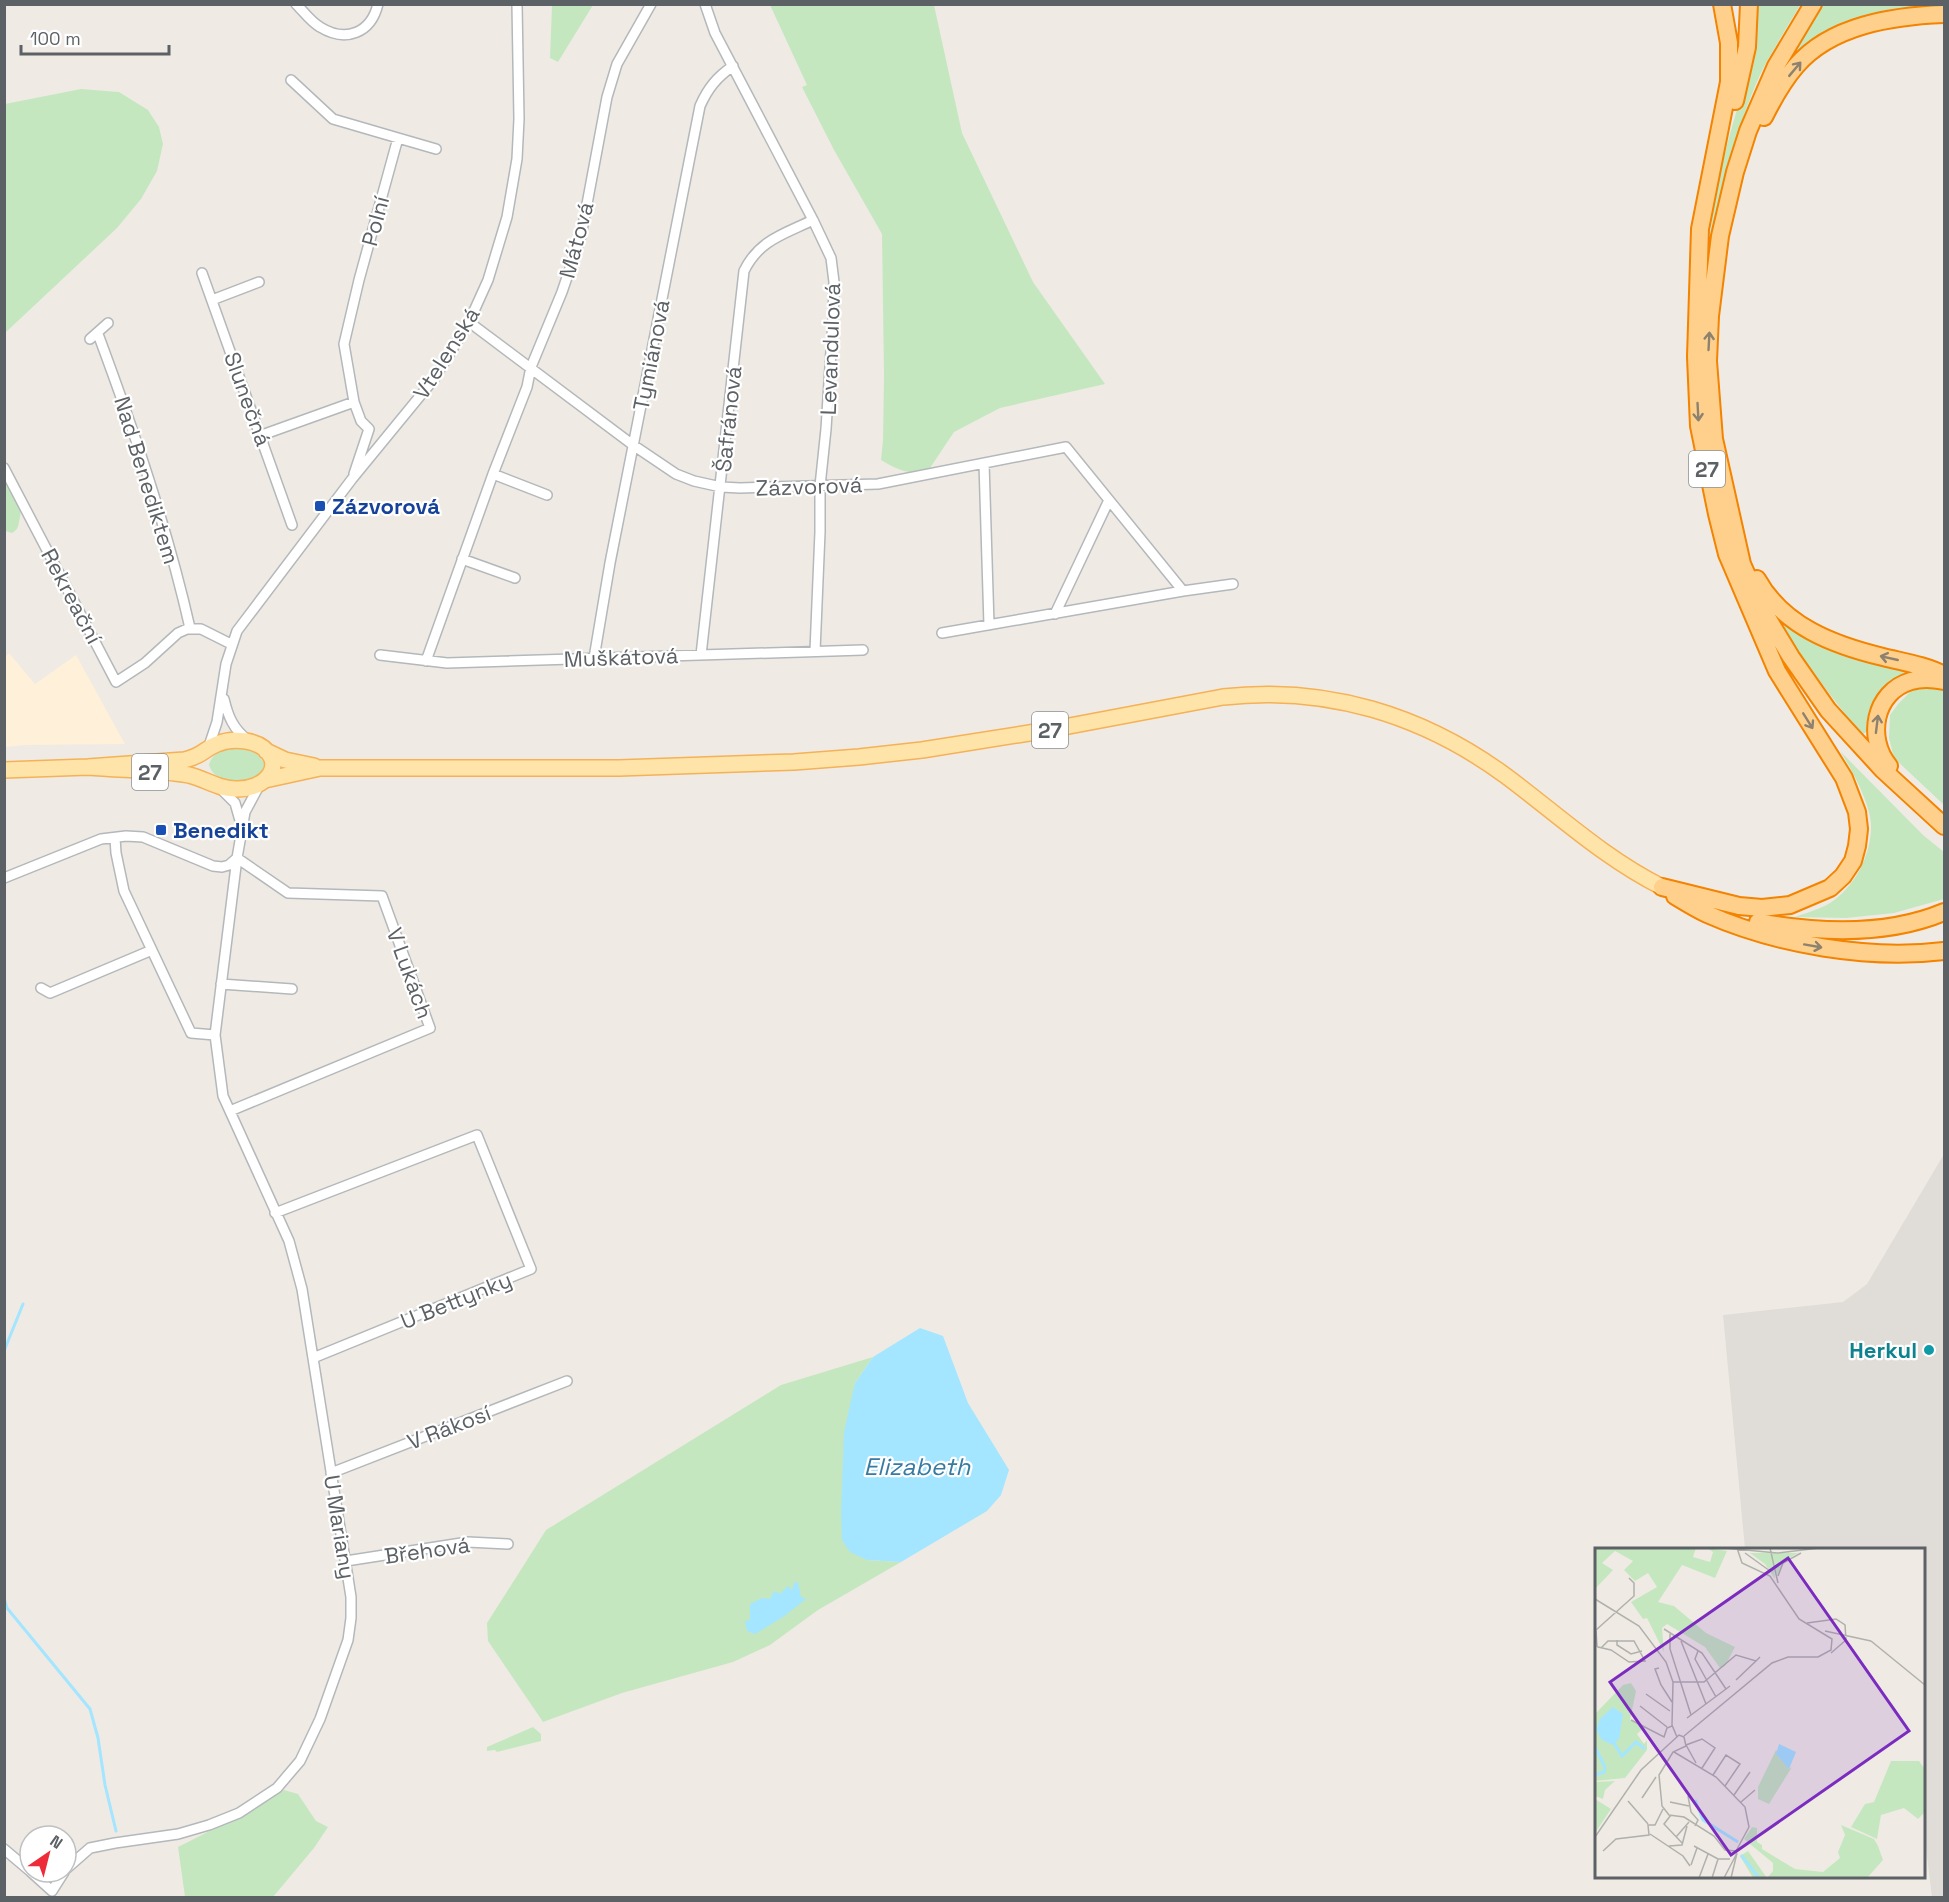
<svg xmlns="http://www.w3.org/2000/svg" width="1949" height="1902" font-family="'Space Grotesk',sans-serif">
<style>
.commercial{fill:#fff0d9}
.industrial{fill:#e0ddd8}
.green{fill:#c5e7c0}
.water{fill:#a4e5ff}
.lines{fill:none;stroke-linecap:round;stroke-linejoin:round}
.stream{stroke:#a4e5ff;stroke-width:3}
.street-casing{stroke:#b4b8bb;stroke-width:12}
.primary-casing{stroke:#f5b157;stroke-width:18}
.highway-casing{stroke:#f38300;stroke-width:20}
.street{stroke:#fff;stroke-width:9}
.primary{stroke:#ffe4a9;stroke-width:15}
.highway{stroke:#ffd08b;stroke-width:16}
.oneway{stroke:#8d8270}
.transit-dot{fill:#1a4fb4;stroke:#fff;stroke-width:2}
.culture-dot{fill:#0f9aa8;stroke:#fff;stroke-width:2}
.labels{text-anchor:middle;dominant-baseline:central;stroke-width:4.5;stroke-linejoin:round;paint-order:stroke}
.shield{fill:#fff;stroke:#8d9093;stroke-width:1.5}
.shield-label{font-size:21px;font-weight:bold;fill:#5c6165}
.street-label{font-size:22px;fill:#5c6165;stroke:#fff}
.transit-label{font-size:22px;font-weight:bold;fill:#164399;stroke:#fff;text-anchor:start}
.culture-label{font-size:22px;font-weight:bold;fill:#0d838f;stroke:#fff;text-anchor:end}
.water-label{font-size:24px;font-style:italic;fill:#387ba2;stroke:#fff}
.inset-river{fill:none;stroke:#a4e5ff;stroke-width:3}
.inset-road{fill:none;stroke:#b0b0ad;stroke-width:1.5}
.view{fill:#7b2cbf;fill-opacity:0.15;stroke:#7b2cbf;stroke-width:3}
.inset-edge{fill:none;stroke:#5c6165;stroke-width:3}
</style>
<rect width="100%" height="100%" fill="#efebe4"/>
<!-- commercial -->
<path class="commercial" d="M9,653L35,684L76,655L125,744L26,745L5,747V657Z"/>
<!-- industrial -->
<path class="industrial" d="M1944,1154V1897L1932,1898L1924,1832V1550L1745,1549L1723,1315L1843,1302L1867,1284Z"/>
<!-- green -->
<path class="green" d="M552,5H593L558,62L550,58Z
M770,5H934L962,133L1033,282L1105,384L1000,408L954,432L928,471C908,475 898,470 881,460L883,440L884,375L882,234L834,150L802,87L807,85Z
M1757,5H1800C1787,28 1771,52 1759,77C1730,143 1716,215 1704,286C1709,240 1714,194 1726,149C1738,102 1757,54 1757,5Z
M1823,5H1944V7C1909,6 1870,8 1839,27C1821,38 1798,60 1781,74Z
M81,89L119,92L148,110L159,127L163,144L157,171L141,199L117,228L5,333V104Z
M4,473C15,489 24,503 19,522C18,528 17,530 12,533L5,531Z
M1775,613L1921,674L1907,676L1869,731L1861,735L1796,650Z
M1931,686L1944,690V805L1894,758L1889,738L1890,715L1898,704L1911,691Z
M233,748C246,748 258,751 264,763C263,789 216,789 209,765C212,753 222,750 233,748Z
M1840,751L1923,835L1944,852V899L1894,913L1846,918L1795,917C1806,913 1820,909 1830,903C1855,887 1872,854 1871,824C1870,803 1851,768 1840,751Z
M873,1357L855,1383L867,1560L901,1562L818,1610L770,1645L733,1662L622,1693L543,1722L488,1641L487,1623L546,1530L781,1385Z
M533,1727L541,1734V1741L497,1752L495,1750L487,1751V1747Z
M284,1790L298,1794L316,1821L328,1827L314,1848L273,1897H185L178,1847L259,1806Z"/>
<!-- water -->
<path class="water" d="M920,1328L943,1336L968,1403L1009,1470L1001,1495L987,1511L901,1562L867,1560L850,1552L842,1540L841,1513L844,1432L855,1383L873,1357Z
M798,1582L801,1597L806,1599L783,1617L755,1634L747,1631L745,1621L750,1620V1604L762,1598L770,1599L774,1591L780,1594L788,1586L792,1590L794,1583Z"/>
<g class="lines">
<!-- stream -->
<path class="stream" d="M4,1351L23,1304
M4,1598L7,1608L90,1709L98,1738L105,1785L116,1831"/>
<defs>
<path id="street" d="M296,4C304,12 311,22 320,27C346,43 371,33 378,4
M705,4L715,33L813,220L831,258L834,282L833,320L826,429L820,486V532L815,651
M291,80L333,119L398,138
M202,273L292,525
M212,300L259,282
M469,322L633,445L676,474L694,481L721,487L740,488L878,484L1066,447L1183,591L1233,584
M98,334C134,431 167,527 190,628
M90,339L108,323
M262,435L354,402
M984,463L989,625
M4,468L116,682L145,663L178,633L187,629H201L231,644
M354,474L369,429L361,421L354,402L344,344L359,280L398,138L436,149
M493,474L547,495
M462,559L515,578
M1055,614L1109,500
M942,633L1183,591
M380,655L447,663L863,650
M701,655L744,271C759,240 784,234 813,220
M594,658L610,563L700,106C708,88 717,77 733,66
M426,661L493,474L527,387L531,367L562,292L581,236L607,97L617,64L651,4
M224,699C228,716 233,729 248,740
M208,749L217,722L226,664L237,631L352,479L434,379L469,322L488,280L507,217L517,159L519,119L517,4
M222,790L235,803L241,824
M4,878L101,839L126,836L143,837L213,866L222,867L229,865L237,858L245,812L260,784
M221,984L292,989
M41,988L50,993L152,950
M215,1035L237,858L288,893L382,896L430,1028L230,1111
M275,1213L477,1135L531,1269L313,1358
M331,1473L567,1381
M346,1561L468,1542L508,1544
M4,1849L30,1871
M66,1869L90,1848L115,1843L178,1834L209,1825L239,1813L277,1788L300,1761L320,1719L348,1640L351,1618V1597L302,1289L289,1241L223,1096L215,1035L191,1033L124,891L116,853L115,838
M31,1872L52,1891
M52,1891L64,1872"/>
<path id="primary" d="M266,751L285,760L314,766
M4,770L88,767L184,760C203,756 202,750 217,744C233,737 262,739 271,757C274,763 273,769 270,774C263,785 249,789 238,789C220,790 206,779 189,775C156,769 121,770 88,767
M265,780L320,768H619L794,762L859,757L922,750L1048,730L1223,697C1326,685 1423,715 1506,776C1557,814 1604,858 1662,887"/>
<path id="highway" d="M1813,4L1776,66L1763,96L1748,131L1735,172L1720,236L1710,316L1708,361L1714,439L1742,564L1762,609L1791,657L1828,710L1883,770L1944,826
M1735,101L1747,47L1749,4
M1764,117C1773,99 1783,81 1796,66C1831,25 1893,16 1944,14
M1757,579C1783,626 1833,645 1883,657C1903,662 1925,665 1944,675
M1889,766C1866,738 1874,692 1911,681C1922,678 1934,679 1944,681
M1662,887L1739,906L1762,908L1790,905L1830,888L1843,876L1853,861L1857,846L1859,829L1857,812L1844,778L1777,671L1727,554L1717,514L1699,426L1696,357L1700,229L1729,82V43L1722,4
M1675,896C1685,902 1696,909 1707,914C1777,945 1869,960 1944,951
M1758,922C1819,933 1887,936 1944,912"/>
</defs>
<!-- street casing -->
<use href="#street" class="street-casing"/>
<!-- primary casing -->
<use href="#primary" class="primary-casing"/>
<!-- highway casing -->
<use href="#highway" class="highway-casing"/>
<!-- street -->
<use href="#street" class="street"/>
<!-- primary -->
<use href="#primary" class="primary"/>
<!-- highway -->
<use href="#highway" class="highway"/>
</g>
<!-- one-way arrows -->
<defs><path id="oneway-shaft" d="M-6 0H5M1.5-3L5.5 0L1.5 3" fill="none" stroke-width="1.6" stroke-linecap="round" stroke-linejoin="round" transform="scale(1.5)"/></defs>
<g class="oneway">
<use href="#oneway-shaft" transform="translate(1795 69) rotate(-50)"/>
<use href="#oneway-shaft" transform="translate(1709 341) rotate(-87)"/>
<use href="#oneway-shaft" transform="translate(1698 412) rotate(87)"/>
<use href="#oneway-shaft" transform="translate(1889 658) rotate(-167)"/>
<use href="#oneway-shaft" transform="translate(1808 721) rotate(58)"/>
<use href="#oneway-shaft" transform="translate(1877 724) rotate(-83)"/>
<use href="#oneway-shaft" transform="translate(1813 946) rotate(10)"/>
</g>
<!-- markers -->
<g class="transit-dot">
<rect x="314" y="500" width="12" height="12" rx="3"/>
<rect x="155" y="824" width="12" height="12" rx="3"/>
</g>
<circle class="culture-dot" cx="1929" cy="1350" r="6"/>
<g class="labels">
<!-- shield labels -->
<g class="shield">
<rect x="1689" y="451" width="36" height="36" rx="4.5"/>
<rect x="1032" y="712" width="36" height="36" rx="4.5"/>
<rect x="132" y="754" width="36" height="36" rx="4.5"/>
</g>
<g class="shield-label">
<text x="1707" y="469">27</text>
<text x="1050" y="730">27</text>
<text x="150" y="772">27</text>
</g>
<!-- street labels -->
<g class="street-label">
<text transform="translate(375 221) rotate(-75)">Polní</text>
<text transform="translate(576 240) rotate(-75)">Mátová</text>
<text transform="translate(830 349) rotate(-88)">Levandulová</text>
<text transform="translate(446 353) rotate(-58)">Vtelenská</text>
<text transform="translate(651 355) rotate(-79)">Tymiánová</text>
<text transform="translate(248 399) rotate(70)">Slunečná</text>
<text transform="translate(728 419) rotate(-84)">Šafránová</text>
<text transform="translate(147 480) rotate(73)">Nad Benediktem</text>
<text transform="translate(809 486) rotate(-2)">Zázvorová</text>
<text transform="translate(72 596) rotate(62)">Rekreační</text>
<text transform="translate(621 657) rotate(-2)">Muškátová</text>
<text transform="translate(410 973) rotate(70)">V Lukách</text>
<text transform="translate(456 1300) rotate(-22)">U Bettynky</text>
<text transform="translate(449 1427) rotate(-21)">V Rákosí</text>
<text transform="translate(340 1527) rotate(81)">U Mariany</text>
<text transform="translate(427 1550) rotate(-8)">Břehová</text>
</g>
<!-- transit labels -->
<g class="transit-label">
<text x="332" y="506">Zázvorová</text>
<text x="173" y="830">Benedikt</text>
</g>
<!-- culture labels -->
<g class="culture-label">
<text x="1917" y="1350">Herkul</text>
</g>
<!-- water labels -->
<g class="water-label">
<text x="917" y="1466">Elizabeth</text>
</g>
</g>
<!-- overview -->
<g transform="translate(1595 1548)">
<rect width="330" height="330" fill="#efebe4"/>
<path d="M0,0H101L98,9L115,14L118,4L112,0L132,3L120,30L87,17L63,54L79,58L111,85L140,99L130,118L125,120L110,99L72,76L67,80L69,104L52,70L48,71L36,54L62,39L53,25L40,33L29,22L38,13L20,3L7,15L18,22L0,41ZM155,5H203L191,12L182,27L178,9L180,31L170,16ZM36,135L41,143L35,172L50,179L42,186L49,196L52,192V202L30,230L0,233V166L28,137ZM181,202L194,221L197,219L174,256L163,251V239ZM296,213H324L330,221V264L323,271L309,260L286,267L282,291L256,279L270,256L279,254ZM20,233L10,242L8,251L0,248V234ZM0,251L16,261L0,285ZM246,277L279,291L283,298L288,312L272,330H158L145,308L153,303L172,330L178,323V315L149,291L157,279L162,280V294L167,297V301L200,321L228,324L245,310L243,304L250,287Z" fill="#c5e7c0"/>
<path d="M18,159L28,166L24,191L18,197L7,192L1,182L5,171ZM184,196L201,204L194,221L181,206Z" fill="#a4e5ff"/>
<path class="inset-river" d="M19,195L27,208L41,194L50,201M0,199L10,219L9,224L0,227M100,252L108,272L143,294M146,307L164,330"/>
<path class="inset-road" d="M130,0L182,5L224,0M142,0L147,15L175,28L204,71L237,91L236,102L223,109M175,0L183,35M150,5L175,23M183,28L188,15L206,5M0,51L44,78L71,114L78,134L77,177L82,189M212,75L241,71L250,77L251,92L236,105M69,81L107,105L131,141M1,82L39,48V35L34,30M1,83L2,98L3,99L16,102L34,114L50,113L39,93H13L6,100M230,83L276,93M75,86V101L96,167M22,92V97L36,106L47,103M86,93L111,156M276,93L330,137M103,103L100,111L121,149M64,120L60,121L66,137L77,154M141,132L161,113M78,134H109L141,107L161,113L165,109M51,146L75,163M45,158L72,179M92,170L135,138M36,172L69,189L72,180L77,178M89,188L177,115L193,109H223M89,189L91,198L78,204L64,227L67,258L74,267L89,269L119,288L130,302L141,303M79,204L121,229L150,259L154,279L141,303M101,215L91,197L107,191L120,200L107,220M118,227L131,207L145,216L130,238M139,247L155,224M93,248L96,264L103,272L100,278M47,250L61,229M33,253L53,276M75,254L94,258M146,254L160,242M76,267L69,276L88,296M55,286L88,308L95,318M0,289L46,222L84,187L89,189M81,289L94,274M74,298L87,297L92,278M99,298L123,311H135M8,303L21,291L54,287L53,277H60L68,261M96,317L102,300M104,330L113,306M117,330L123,311M129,330L142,305M136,330L142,305"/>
<path class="view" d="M193,10L314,183L136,307L15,134Z"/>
<rect width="330" height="330" class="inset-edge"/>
</g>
<!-- border -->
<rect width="1949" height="1902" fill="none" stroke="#5c6165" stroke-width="12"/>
<!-- north arrow -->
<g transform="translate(48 1854) rotate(35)"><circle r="28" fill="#ffffff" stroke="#bec0c1" stroke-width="1.5"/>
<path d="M0-4.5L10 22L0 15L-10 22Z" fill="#ee2b39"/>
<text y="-9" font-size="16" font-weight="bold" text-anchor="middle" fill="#5c6165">N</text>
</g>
<!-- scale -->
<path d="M21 45v9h148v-9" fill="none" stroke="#5c6165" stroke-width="3"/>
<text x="30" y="45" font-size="18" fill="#5c6165" stroke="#ffffff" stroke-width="4.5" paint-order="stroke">100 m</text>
</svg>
